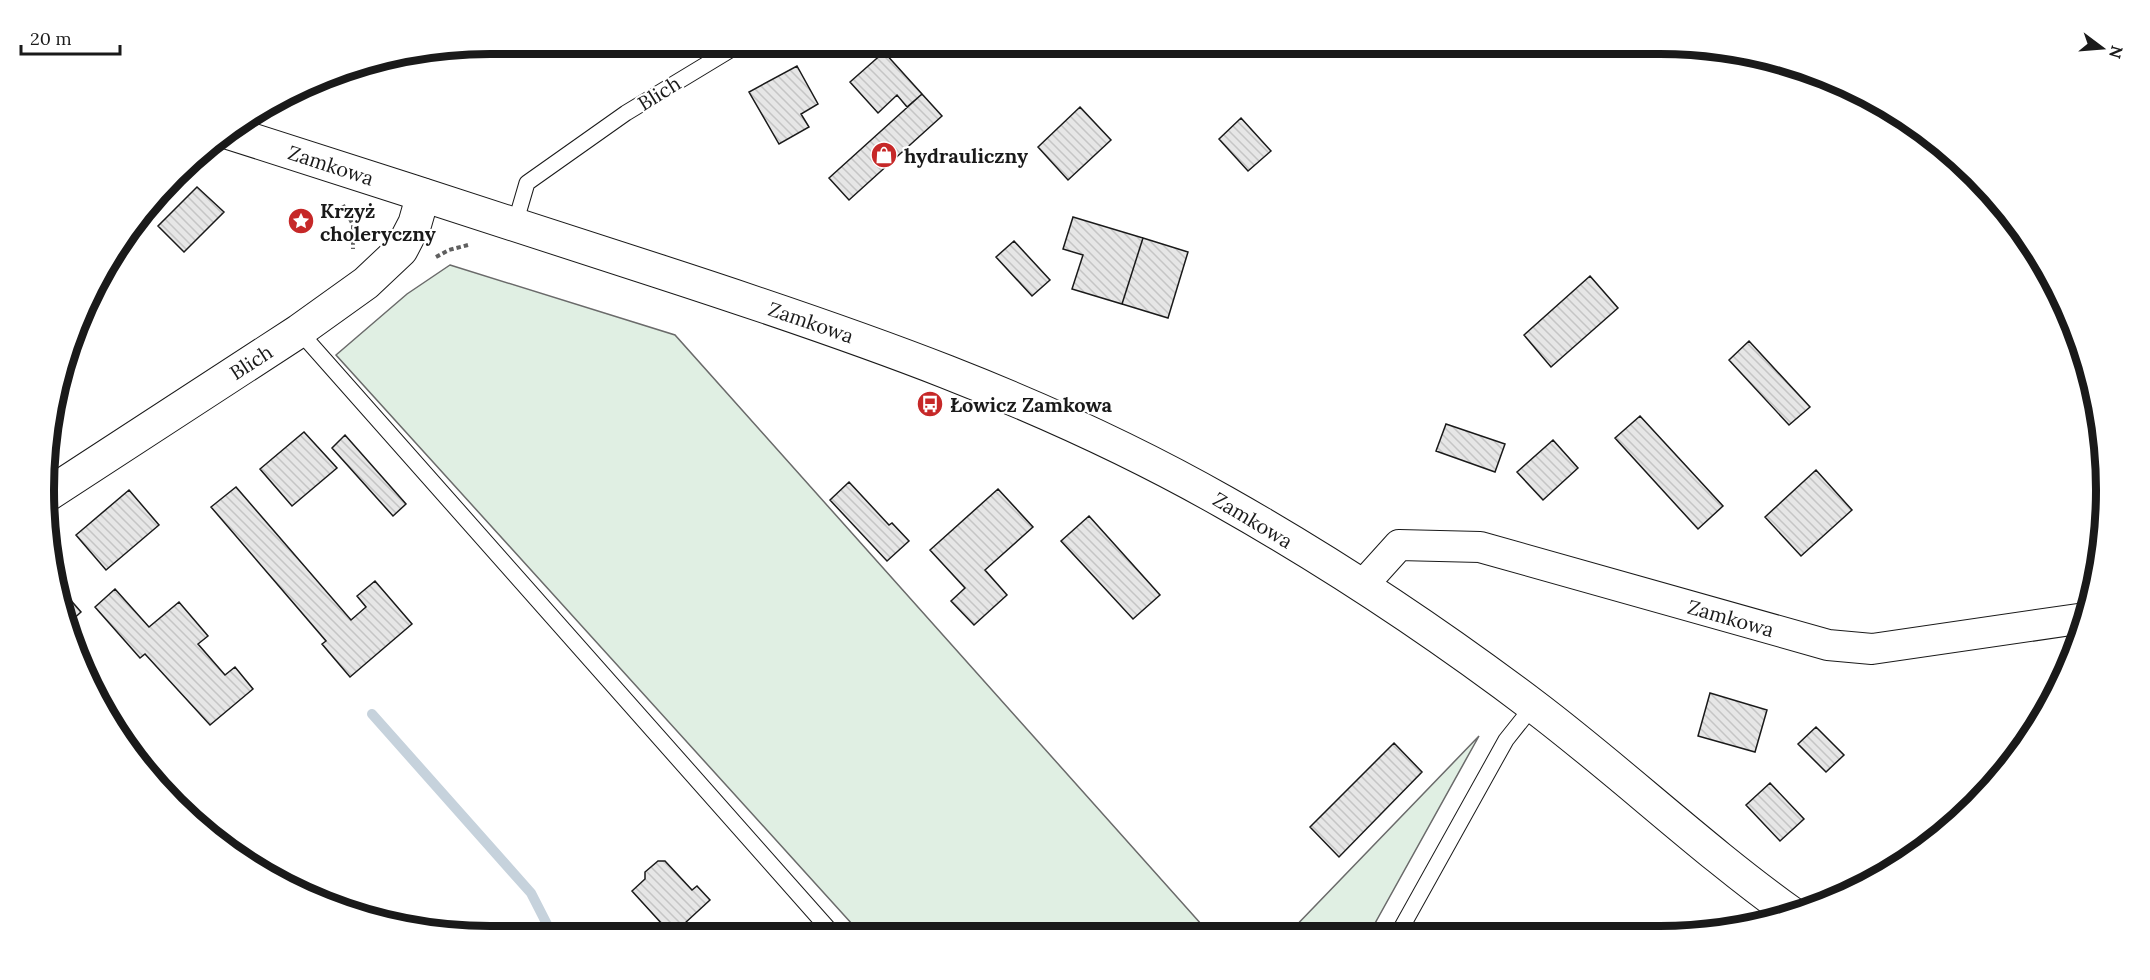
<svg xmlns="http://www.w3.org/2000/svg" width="2150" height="980" font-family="Lora,serif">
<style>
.grass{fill:#e0efe3;stroke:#6a6a6a;stroke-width:1.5}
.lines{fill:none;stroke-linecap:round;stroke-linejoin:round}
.stream{stroke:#c6d2dc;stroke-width:10}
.building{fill:url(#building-back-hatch);stroke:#1a1a1a;stroke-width:1.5}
.lane-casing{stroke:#1a1a1a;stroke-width:17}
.street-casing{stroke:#1a1a1a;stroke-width:32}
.secondary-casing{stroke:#1a1a1a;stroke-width:35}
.primary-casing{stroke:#1a1a1a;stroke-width:35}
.path{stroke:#5f5f5f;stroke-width:4;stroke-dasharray:4.5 3;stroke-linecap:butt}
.lane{stroke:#fff;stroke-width:15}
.street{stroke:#fff;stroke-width:30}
.secondary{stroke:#fff;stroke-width:33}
.primary{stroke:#fff;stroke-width:33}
.labels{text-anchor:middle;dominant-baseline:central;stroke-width:4.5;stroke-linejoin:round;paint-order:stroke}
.street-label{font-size:20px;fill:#1a1a1a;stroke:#fff}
.poi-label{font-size:20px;font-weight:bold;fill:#1a1a1a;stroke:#fff;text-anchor:start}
.rim{fill:none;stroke:#1a1a1a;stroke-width:8}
</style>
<defs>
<pattern id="building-back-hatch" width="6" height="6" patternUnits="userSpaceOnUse" patternTransform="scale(1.5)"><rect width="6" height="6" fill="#e6e6e6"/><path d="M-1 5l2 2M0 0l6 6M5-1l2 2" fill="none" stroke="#c5c5c5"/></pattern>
</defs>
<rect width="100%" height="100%" fill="#fff"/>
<!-- grass -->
<path class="grass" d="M450,265L675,335L1210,934L862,935L336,355L407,294Z
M1479,736L1369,934H1288Z"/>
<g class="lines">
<!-- stream -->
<path class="stream" d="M372,714L531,893L553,936"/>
</g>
<!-- building -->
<path class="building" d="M884,52L922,94L907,107L897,95L878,113L850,82Z
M797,66L818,104L801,114L809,127L779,144L749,92Z
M922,94L942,116L849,200L829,178Z
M1080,107L1111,140L1068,180L1038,147Z
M1241,118L1271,151L1248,171L1219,139Z
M197,187L224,212L184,252L158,226Z
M1073,217L1143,238L1122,304L1072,289L1083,255L1063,249Z
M1143,238L1188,252L1168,318L1122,304Z
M1014,241L1050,280L1032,296L996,257Z
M1590,276L1618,308L1551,367L1524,335Z
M1749,341L1810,407L1789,425L1729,360Z
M1640,416L1723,506L1698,529L1615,438Z
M1446,424L1505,444L1495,472L1436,451Z
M304,432L337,468L292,506L260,469Z
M345,435L406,504L393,516L332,448Z
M1553,440L1578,468L1543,500L1517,472Z
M1816,470L1852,510L1801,556L1765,517Z
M849,482L889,525L892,523L909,541L887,561L830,500Z
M236,487L351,620L366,607L357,596L375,581L412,624L350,677L322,644L326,641L211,507Z
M998,489L1033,527L985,570L1007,595L974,625L951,601L965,588L930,550Z
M129,490L159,525L106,570L76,535Z
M1089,516L1160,595L1133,619L1061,541Z
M54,581L81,612L69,623Z
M115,589L149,627L179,602L208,636L198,644L225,675L235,667L253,689L210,725L145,654L140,658L95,607Z
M1710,693L1767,710L1755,752L1698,736Z
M1816,727L1844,755L1826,772L1798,744Z
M1394,743L1422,772L1339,857L1310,827Z
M1770,783L1804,819L1780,841L1746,805Z
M658,861H665L692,890L697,886L710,900L672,935L632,891L645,879V872Z"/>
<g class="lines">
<defs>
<path id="lane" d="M515,224L527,183L626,113L740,44
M299,331L834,935
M1398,934L1506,740L1533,706"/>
<path id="street" d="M1362,586L1399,545L1480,547L1828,645L1872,649L2085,618"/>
<path id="secondary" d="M44,497L299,331L366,283L401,250L415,223L423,195"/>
<path id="primary" d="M227,132C371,178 514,224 658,271C852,334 1045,400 1224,502C1332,563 1436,632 1535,707C1622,773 1702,849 1791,913"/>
</defs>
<!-- lane casing -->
<use href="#lane" class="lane-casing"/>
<!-- street casing -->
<use href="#street" class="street-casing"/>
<!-- secondary casing -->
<use href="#secondary" class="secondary-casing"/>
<!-- primary casing -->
<use href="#primary" class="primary-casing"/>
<!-- path -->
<path class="path" d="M343,205L353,225V249
M436,257L449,250L468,245"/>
<!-- lane -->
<use href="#lane" class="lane"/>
<!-- street -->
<use href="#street" class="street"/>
<!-- secondary -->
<use href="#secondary" class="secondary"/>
<!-- primary -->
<use href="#primary" class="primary"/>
</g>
<!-- icons -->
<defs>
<symbol id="shop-disc" viewBox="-11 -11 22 22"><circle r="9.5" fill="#c62828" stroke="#fff"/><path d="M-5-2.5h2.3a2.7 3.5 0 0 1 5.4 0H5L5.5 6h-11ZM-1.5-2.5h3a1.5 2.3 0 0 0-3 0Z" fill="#fff"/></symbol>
<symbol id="sight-disc" viewBox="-11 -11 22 22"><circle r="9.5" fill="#c62828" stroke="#fff"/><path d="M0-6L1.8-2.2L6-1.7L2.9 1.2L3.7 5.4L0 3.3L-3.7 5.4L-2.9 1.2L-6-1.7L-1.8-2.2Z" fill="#fff"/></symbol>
<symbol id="bus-disc" viewBox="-11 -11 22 22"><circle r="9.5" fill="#c62828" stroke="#fff"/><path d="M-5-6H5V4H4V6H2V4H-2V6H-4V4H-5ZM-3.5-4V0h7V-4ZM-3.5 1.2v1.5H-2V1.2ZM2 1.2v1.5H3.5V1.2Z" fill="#fff"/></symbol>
</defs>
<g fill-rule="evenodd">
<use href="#shop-disc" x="869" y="140" width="30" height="30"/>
<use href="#sight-disc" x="286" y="206" width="30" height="30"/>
<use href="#bus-disc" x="915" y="389" width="30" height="30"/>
</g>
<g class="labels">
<!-- street labels -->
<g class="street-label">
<text transform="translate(659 93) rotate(-32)">Blich</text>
<text transform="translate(331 165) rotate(18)">Zamkowa</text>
<text transform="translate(811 322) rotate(19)">Zamkowa</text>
<text transform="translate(251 362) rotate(-33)">Blich</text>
<text transform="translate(1253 520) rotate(31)">Zamkowa</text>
<text transform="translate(1731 618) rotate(16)">Zamkowa</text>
</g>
<!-- poi labels -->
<g class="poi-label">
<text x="904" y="155">hydrauliczny</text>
<text x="320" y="210">Krzyż<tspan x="320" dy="23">choleryczny</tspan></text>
<text x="950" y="404">Łowicz Zamkowa</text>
</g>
</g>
<!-- crop -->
<path d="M0 0H2150V980H0ZM490 54H1660A436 436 0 0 1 2096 490V490A436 436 0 0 1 1660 926H490A436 436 0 0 1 54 490V490A436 436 0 0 1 490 54Z" fill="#fff" fill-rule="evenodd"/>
<path class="rim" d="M490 54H1660A436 436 0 0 1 2096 490V490A436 436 0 0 1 1660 926H490A436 436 0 0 1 54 490V490A436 436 0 0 1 490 54Z"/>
<!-- north arrow -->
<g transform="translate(2102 48) rotate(106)" stroke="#ffffff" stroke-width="4.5" paint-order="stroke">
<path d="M0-4.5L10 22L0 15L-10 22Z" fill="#1a1a1a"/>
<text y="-9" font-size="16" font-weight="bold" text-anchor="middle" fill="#1a1a1a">N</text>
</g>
<!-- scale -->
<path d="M21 45v9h99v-9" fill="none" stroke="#1a1a1a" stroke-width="3"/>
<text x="30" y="45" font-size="18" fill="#1a1a1a" stroke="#ffffff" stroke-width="4.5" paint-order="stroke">20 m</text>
</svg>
